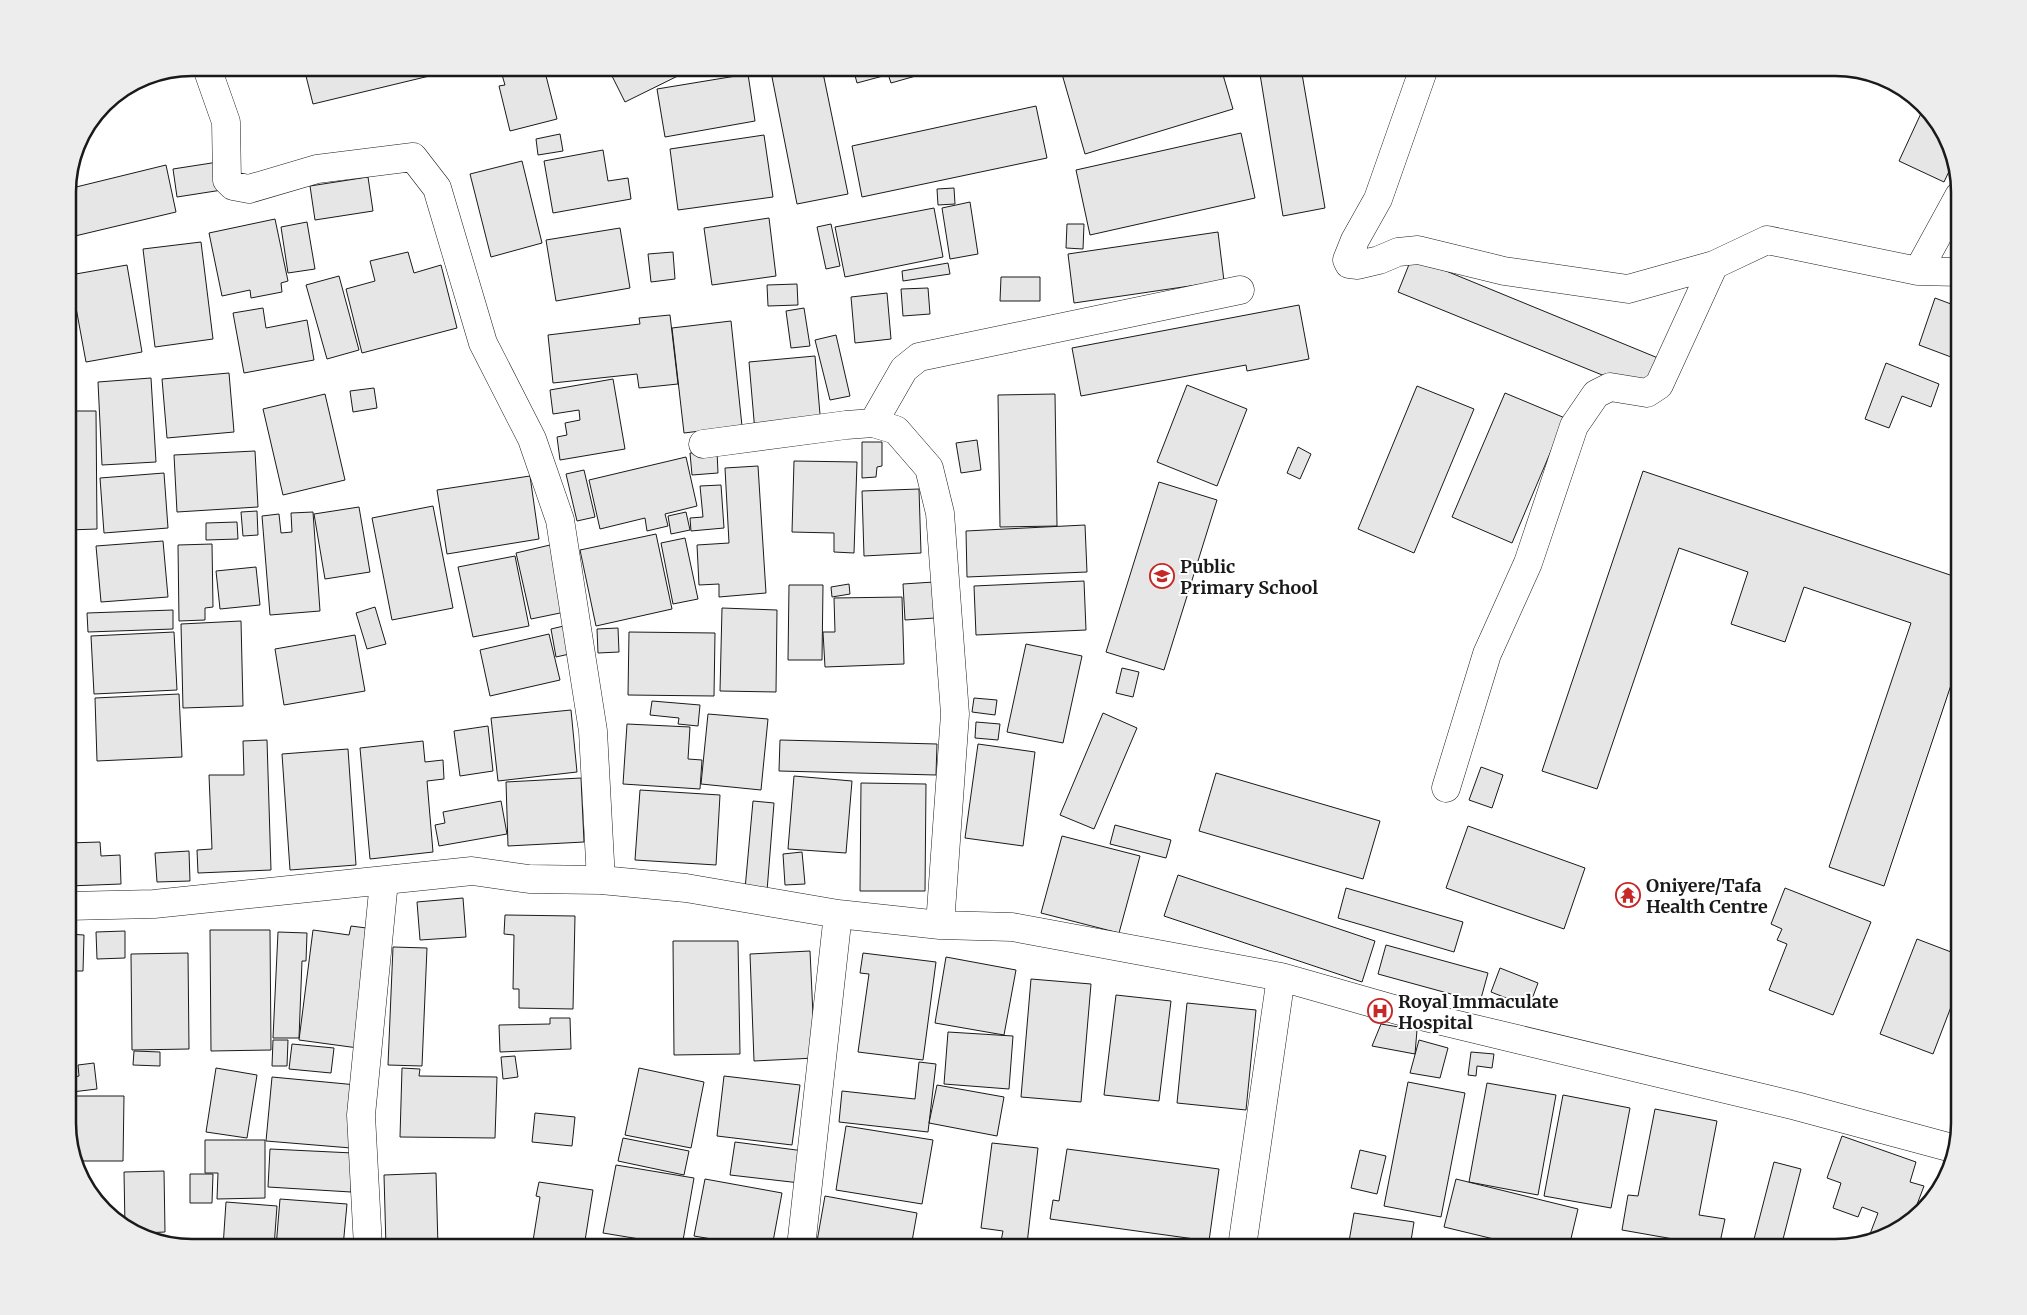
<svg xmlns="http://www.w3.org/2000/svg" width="2027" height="1315" font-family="Merriweather,serif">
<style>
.building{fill:#e6e6e6;stroke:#1a1a1a}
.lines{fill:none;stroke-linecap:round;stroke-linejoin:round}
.minor-casing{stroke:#1a1a1a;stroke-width:29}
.minor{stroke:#fff;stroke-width:28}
.labels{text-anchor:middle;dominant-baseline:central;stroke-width:4;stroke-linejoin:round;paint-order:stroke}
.poi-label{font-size:18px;font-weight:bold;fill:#1a1a1a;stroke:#fff;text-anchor:start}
.rim{fill:none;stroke:#1a1a1a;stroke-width:2.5}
</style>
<rect width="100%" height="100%" fill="#fff"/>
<!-- building -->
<path class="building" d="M304,68H445L446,72L313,104Z
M500,68H544L557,119L510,131L499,86L505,85Z
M608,68H694L625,102Z
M793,68H822L848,194L797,204L771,72Z
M853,68H881L883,76L857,83Z
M886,68H944L891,83Z
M1084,68H1221L1233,109L1085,154L1062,74Z
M1259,68H1301L1325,208L1283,216Z
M748,74L755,121L665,137L657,89Z
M1036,106L1047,158L862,197L852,146Z
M1923,109L1943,130L1952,165L1944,182L1899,161Z
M1241,133L1255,198L1090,235L1076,170Z
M560,134L563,151L538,155L536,139Z
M764,135L773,197L678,210L670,149Z
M603,150L608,181L628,178L631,199L553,213L544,161Z
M522,161L542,243L491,257L470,174Z
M218,162L222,190L177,197L173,169Z
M166,165L176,212L75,236L68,208V189Z
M368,177L373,211L315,220L310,186Z
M954,188L955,204L938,205L937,189Z
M970,202L978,254L950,259L942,208Z
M934,208L943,257L845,277L835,227Z
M769,218L776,276L712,285L704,228Z
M275,219L288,281L281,283L282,292L251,298L250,290L222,296L209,233Z
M307,222L315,269L288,273L281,227Z
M831,224L840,266L826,269L817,227Z
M1067,224H1084L1083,249L1066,248Z
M620,228L630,288L556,301L546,240Z
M1218,232L1224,281L1074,303L1068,254Z
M201,242L213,339L155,347L143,249Z
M408,252L414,273L441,265L457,328L362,353L346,289L375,281L370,261Z
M673,252L675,279L651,282L648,254Z
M1412,257L1658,358L1644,392L1398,292Z
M948,263L950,274L903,281L902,271Z
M127,265L142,352L86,362L70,275Z
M339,276L359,350L327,359L306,285Z
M1001,277H1040V301H1000Z
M797,284L798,305L768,306L767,285Z
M928,288L930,314L903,316L901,289Z
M887,293L891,339L855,343L851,297Z
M1935,298L1959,307V360L1919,345Z
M1299,305L1309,359L1247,371L1246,365L1081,396L1072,348Z
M263,308L266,328L307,320L314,360L244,373L233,313Z
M804,308L810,346L791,348L786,311Z
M670,315L678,384L639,388L637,374L553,383L548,335L640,324L639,318Z
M731,321L742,426L684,433L672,328Z
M836,335L850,396L830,400L815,340Z
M815,356L821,426L755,432L749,362Z
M1886,363L1939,384L1931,407L1902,396L1889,428L1865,419Z
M229,373L234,432L167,438L162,379Z
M151,378L156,462L102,465L98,382Z
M613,379L625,449L560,460L557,437L567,435L565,423L580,420L579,410L553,414L550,390Z
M1187,385L1247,409L1217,486L1157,462Z
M1417,386L1474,409L1414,553L1358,529Z
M374,388L377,408L353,412L350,391Z
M1505,393L1565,418L1512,543L1452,517Z
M325,394L345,480L283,495L263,409Z
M1055,394L1057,526L1000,527L998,395Z
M68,411H96L97,529L68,530Z
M977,440L981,470L961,473L956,443Z
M862,442H882V466L877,467L876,477L862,478Z
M1298,447L1311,454L1300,479L1287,473Z
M255,451L258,507L177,512L174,455Z
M717,451L718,473L692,475L690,453Z
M686,457L697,506L665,514L668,526L647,531L645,518L600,529L589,480Z
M794,461L857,462L854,553L834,552V533L792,532Z
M758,466L766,593L719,597V584L699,585L697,545L729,543L725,468Z
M584,470L595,517L577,521L566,474Z
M1643,471L1959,578V661L1884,886L1829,867L1911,623L1804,587L1785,642L1731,624L1748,572L1679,548L1597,789L1542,771Z
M164,473L168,528L104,533L100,478Z
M530,476L539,539L447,554L437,490Z
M1159,482L1217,500L1164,670L1106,652Z
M721,485L724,528L691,531L690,518L703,517L700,486Z
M919,489L921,553L864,556L862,491Z
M433,506L453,608L392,620L372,518Z
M359,507L370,572L325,579L314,514Z
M257,511L258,535L243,536L241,512Z
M313,512L320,611L270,615L262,516L279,514L281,533L292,532L291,513Z
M686,512L690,530L671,534L668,516Z
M237,522L238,539L206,540V523Z
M1085,525L1087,572L967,577L966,531Z
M656,534L672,609L596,626L580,550Z
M685,538L698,599L673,604L661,543Z
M163,541L168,597L101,602L96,546Z
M212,544L213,607L205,608V620L179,621L178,545Z
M550,545L565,612L531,619L516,553Z
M515,556L529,626L473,637L458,567Z
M256,567L260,605L220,609L216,571Z
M1084,581L1086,630L976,635L974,586Z
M934,582L935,618L905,620L903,584Z
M849,584L850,594L832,597L831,587Z
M789,585H823L822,660H788Z
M902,597L904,664L825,667L823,632H835L834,598Z
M375,607L386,644L367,649L356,613Z
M722,608L777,610L776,692L720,691Z
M173,610V629L88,632L87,613Z
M241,621L243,706L183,708L181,624Z
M568,625L574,653L556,657L551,629Z
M618,628L619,652L598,653L597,629Z
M174,632L177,690L94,694L91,636Z
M629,632L715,633L714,696L628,695Z
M549,634L560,680L490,696L480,650Z
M355,635L365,691L284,705L275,649Z
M1026,644L1082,656L1063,743L1007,732Z
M1122,668L1139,672L1133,697L1116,693Z
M179,694L182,757L97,761L95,698Z
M974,698L997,700L995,715L972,712Z
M652,701L700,705L698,726L678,724L679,718L650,715Z
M571,710L577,772L498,781L491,718Z
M1103,713L1137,728L1094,829L1060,815Z
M708,714L768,719L761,790L701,784Z
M976,722L1000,724L998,740L975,738Z
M627,724L690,727L688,759L702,760L700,789L623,784Z
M488,726L493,771L460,776L454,731Z
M267,740L271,870L198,873L197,850L212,849L209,775H244L243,741Z
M780,740L937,744L936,775L779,771Z
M423,741L425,762L443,760L444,779L427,781L433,852L370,859L360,748Z
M978,744L1035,752L1023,846L965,838Z
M348,749L356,865L290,870L282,754Z
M1481,767L1503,775L1492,808L1469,800Z
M1216,773L1380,821L1363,879L1199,831Z
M794,776L852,781L846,853L788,849Z
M581,778L584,842L508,846L506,782Z
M861,783L926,784L925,891H860Z
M640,790L720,795L716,865L635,860Z
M501,801L507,834L439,846L435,825L445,823L443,812Z
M753,801L774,803L767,891L745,889Z
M1115,825L1171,840L1166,858L1110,844Z
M1468,826L1585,868L1564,929L1446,888Z
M1062,836L1140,856L1119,933L1041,913Z
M100,842L101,856L120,855L121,884L68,886V843Z
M189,851L190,881L157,882L155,853Z
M802,852L805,884L785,885L783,854Z
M1178,875L1375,941L1362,982L1164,916Z
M1346,888L1463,922L1454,952L1338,918Z
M1785,888L1871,922L1833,1015L1769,990L1787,944L1777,940L1782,929L1771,924Z
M463,898L466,937L420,940L417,902Z
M505,915L575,916L573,1009L519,1008V989H513L514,935L504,934Z
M351,926L374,929L358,1048L299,1040L313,930L349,935Z
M210,930H270L271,1050L211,1051Z
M125,931V958L97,959L96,932Z
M278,932L307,933L306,961H302L299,1038H273Z
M68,934L84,935L83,971H68Z
M1917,939L1959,955V986L1933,1054L1880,1034Z
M673,941H738L740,1054L674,1055Z
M1386,945L1488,973L1480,1002L1378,974Z
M393,947L427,948L422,1066L388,1065Z
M810,951L815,1058L754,1061L750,954Z
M188,953L189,1049L132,1050L131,954Z
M863,953L936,962L923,1060L858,1052L869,974L860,973Z
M946,957L1016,970L1004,1035L935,1023Z
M1500,968L1538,983L1529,1007L1491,992Z
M1031,979L1091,984L1081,1102L1021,1097Z
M1116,995L1171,1001L1159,1101L1104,1095Z
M70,1000L71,1038H68V1001Z
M1187,1003L1256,1010L1246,1110L1177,1103Z
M550,1018H570L571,1049L500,1052L499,1025L550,1024Z
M1381,1024L1417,1030L1415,1054L1372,1046Z
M1959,1031V1055L1951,1051Z
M948,1032L1013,1036L1009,1089L944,1084Z
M273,1040H288L287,1066H272Z
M1419,1040L1448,1048L1440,1078L1410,1073Z
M292,1044L334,1048L331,1073L289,1069Z
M134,1051L160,1052V1066L133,1065Z
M1471,1052L1494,1054L1492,1068L1477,1066L1476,1076L1468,1075Z
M515,1056L518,1077L503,1079L501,1057Z
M919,1062L936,1064L928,1132L839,1122L842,1091L915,1099Z
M94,1063L97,1089L72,1092L70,1078L79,1076L78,1065Z
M216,1068L257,1075L247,1138L206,1132Z
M402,1068L420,1069L419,1076L497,1077L495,1138L400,1137Z
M639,1068L704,1082L691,1148L625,1135Z
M724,1076L800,1085L792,1145L717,1136Z
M272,1077L357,1085L351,1148L266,1141Z
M1408,1082L1465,1093L1441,1217L1384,1206Z
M1487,1083L1556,1095L1538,1195L1469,1182Z
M937,1085L1004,1097L997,1136L929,1123Z
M1563,1095L1630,1108L1611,1208L1544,1196Z
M69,1096H124L123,1161H77L69,1133Z
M1655,1109L1717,1121L1699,1215L1725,1219L1719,1247L1622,1230L1628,1195L1638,1196Z
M535,1113L575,1117L572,1146L532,1142Z
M846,1126L933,1140L922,1204L836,1190Z
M1842,1136L1916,1162L1910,1182L1924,1186L1913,1215L1897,1231L1877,1236L1870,1234L1878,1213L1862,1207L1858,1217L1833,1208L1841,1183L1827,1178Z
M623,1138L689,1151L684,1175L618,1161Z
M205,1140H265V1198L217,1199L218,1173H205Z
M735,1142L804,1151L800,1183L730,1175Z
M992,1143L1038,1148L1027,1244L1001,1241L1003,1231L981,1228Z
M270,1149L353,1153L351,1192L268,1187Z
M1067,1149L1219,1169L1209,1241L1050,1219L1053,1200L1059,1201Z
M1360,1150L1386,1156L1377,1194L1351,1188Z
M1774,1162L1801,1169L1781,1247H1752Z
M616,1165L694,1178L682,1246L603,1233Z
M164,1171L165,1232L143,1233L125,1227L124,1172Z
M436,1173L438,1247H386L384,1175Z
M190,1174H213L212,1203H190Z
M705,1179L782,1193L772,1247H759L694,1236Z
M1456,1179L1578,1209L1569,1247H1527L1444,1227Z
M539,1182L593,1190L584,1247H532L540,1197L536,1196Z
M825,1196L917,1213L911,1247H816Z
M280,1199L347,1204L343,1247H276Z
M226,1202L277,1206L274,1247H223Z
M1354,1213L1414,1222L1410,1247H1348Z
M1853,1237L1864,1240L1852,1243Z
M1053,1241L1097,1245V1247H1053Z
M1101,1242L1141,1247H1101Z"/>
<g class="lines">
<defs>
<path id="minor" d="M207,68L226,122L227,180L233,186L249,189L317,169L413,157L437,188L483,343L532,439L560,520L593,731L601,880
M1424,68L1378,199L1355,240L1347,260L1349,264L1358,265L1379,260L1398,252L1418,250L1504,271L1628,289L1714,265L1767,240L1918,271L1959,196
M1918,271L1959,272
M873,423L904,369L919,357L1240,290
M703,444L846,425L873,423L896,430L929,468L940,513L955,714L940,925
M1446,788L1487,654L1528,563L1574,426L1596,394L1610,387L1647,393L1659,385L1714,265
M68,906L154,904L472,871L529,879L601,880L686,888L838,914L940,925L1012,927L1281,977L1404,1012L1796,1106L1952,1148
M368,1247L361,1115L384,881
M801,1247L838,914
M1242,1247L1281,977"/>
</defs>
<!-- minor casing -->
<use href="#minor" class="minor-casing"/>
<!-- minor -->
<use href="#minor" class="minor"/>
</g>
<!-- icons -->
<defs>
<symbol id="school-ring" viewBox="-11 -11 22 22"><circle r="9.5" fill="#fff" stroke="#c62828" stroke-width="1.5"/><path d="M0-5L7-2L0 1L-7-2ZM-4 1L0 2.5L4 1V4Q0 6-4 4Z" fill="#c62828"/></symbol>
<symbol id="temple-ring" viewBox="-11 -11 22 22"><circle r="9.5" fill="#fff" stroke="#c62828" stroke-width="1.5"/><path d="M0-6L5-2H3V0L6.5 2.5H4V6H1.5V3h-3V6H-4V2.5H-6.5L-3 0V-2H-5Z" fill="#c62828"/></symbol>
<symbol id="hospital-ring" viewBox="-11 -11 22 22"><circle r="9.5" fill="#fff" stroke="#c62828" stroke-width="1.5"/><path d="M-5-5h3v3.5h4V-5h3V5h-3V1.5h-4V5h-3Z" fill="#c62828"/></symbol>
</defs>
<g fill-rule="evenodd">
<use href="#school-ring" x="1148" y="562" width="28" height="28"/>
<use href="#temple-ring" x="1614" y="881" width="28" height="28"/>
<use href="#hospital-ring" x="1366" y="997" width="28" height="28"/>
</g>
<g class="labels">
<!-- poi labels -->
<g class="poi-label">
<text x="1180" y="566">Public<tspan x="1180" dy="21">Primary School</tspan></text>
<text x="1646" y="885">Oniyere/Tafa<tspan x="1646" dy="21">Health Centre</tspan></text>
<text x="1398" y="1001">Royal Immaculate<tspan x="1398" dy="21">Hospital</tspan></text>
</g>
</g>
<!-- crop -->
<path d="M0 0H2027V1315H0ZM192 76H1835A116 116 0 0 1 1951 192V1123A116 116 0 0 1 1835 1239H192A116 116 0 0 1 76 1123V192A116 116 0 0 1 192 76Z" fill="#ededed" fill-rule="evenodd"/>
<path class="rim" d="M192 76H1835A116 116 0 0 1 1951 192V1123A116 116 0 0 1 1835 1239H192A116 116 0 0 1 76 1123V192A116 116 0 0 1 192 76Z"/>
</svg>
